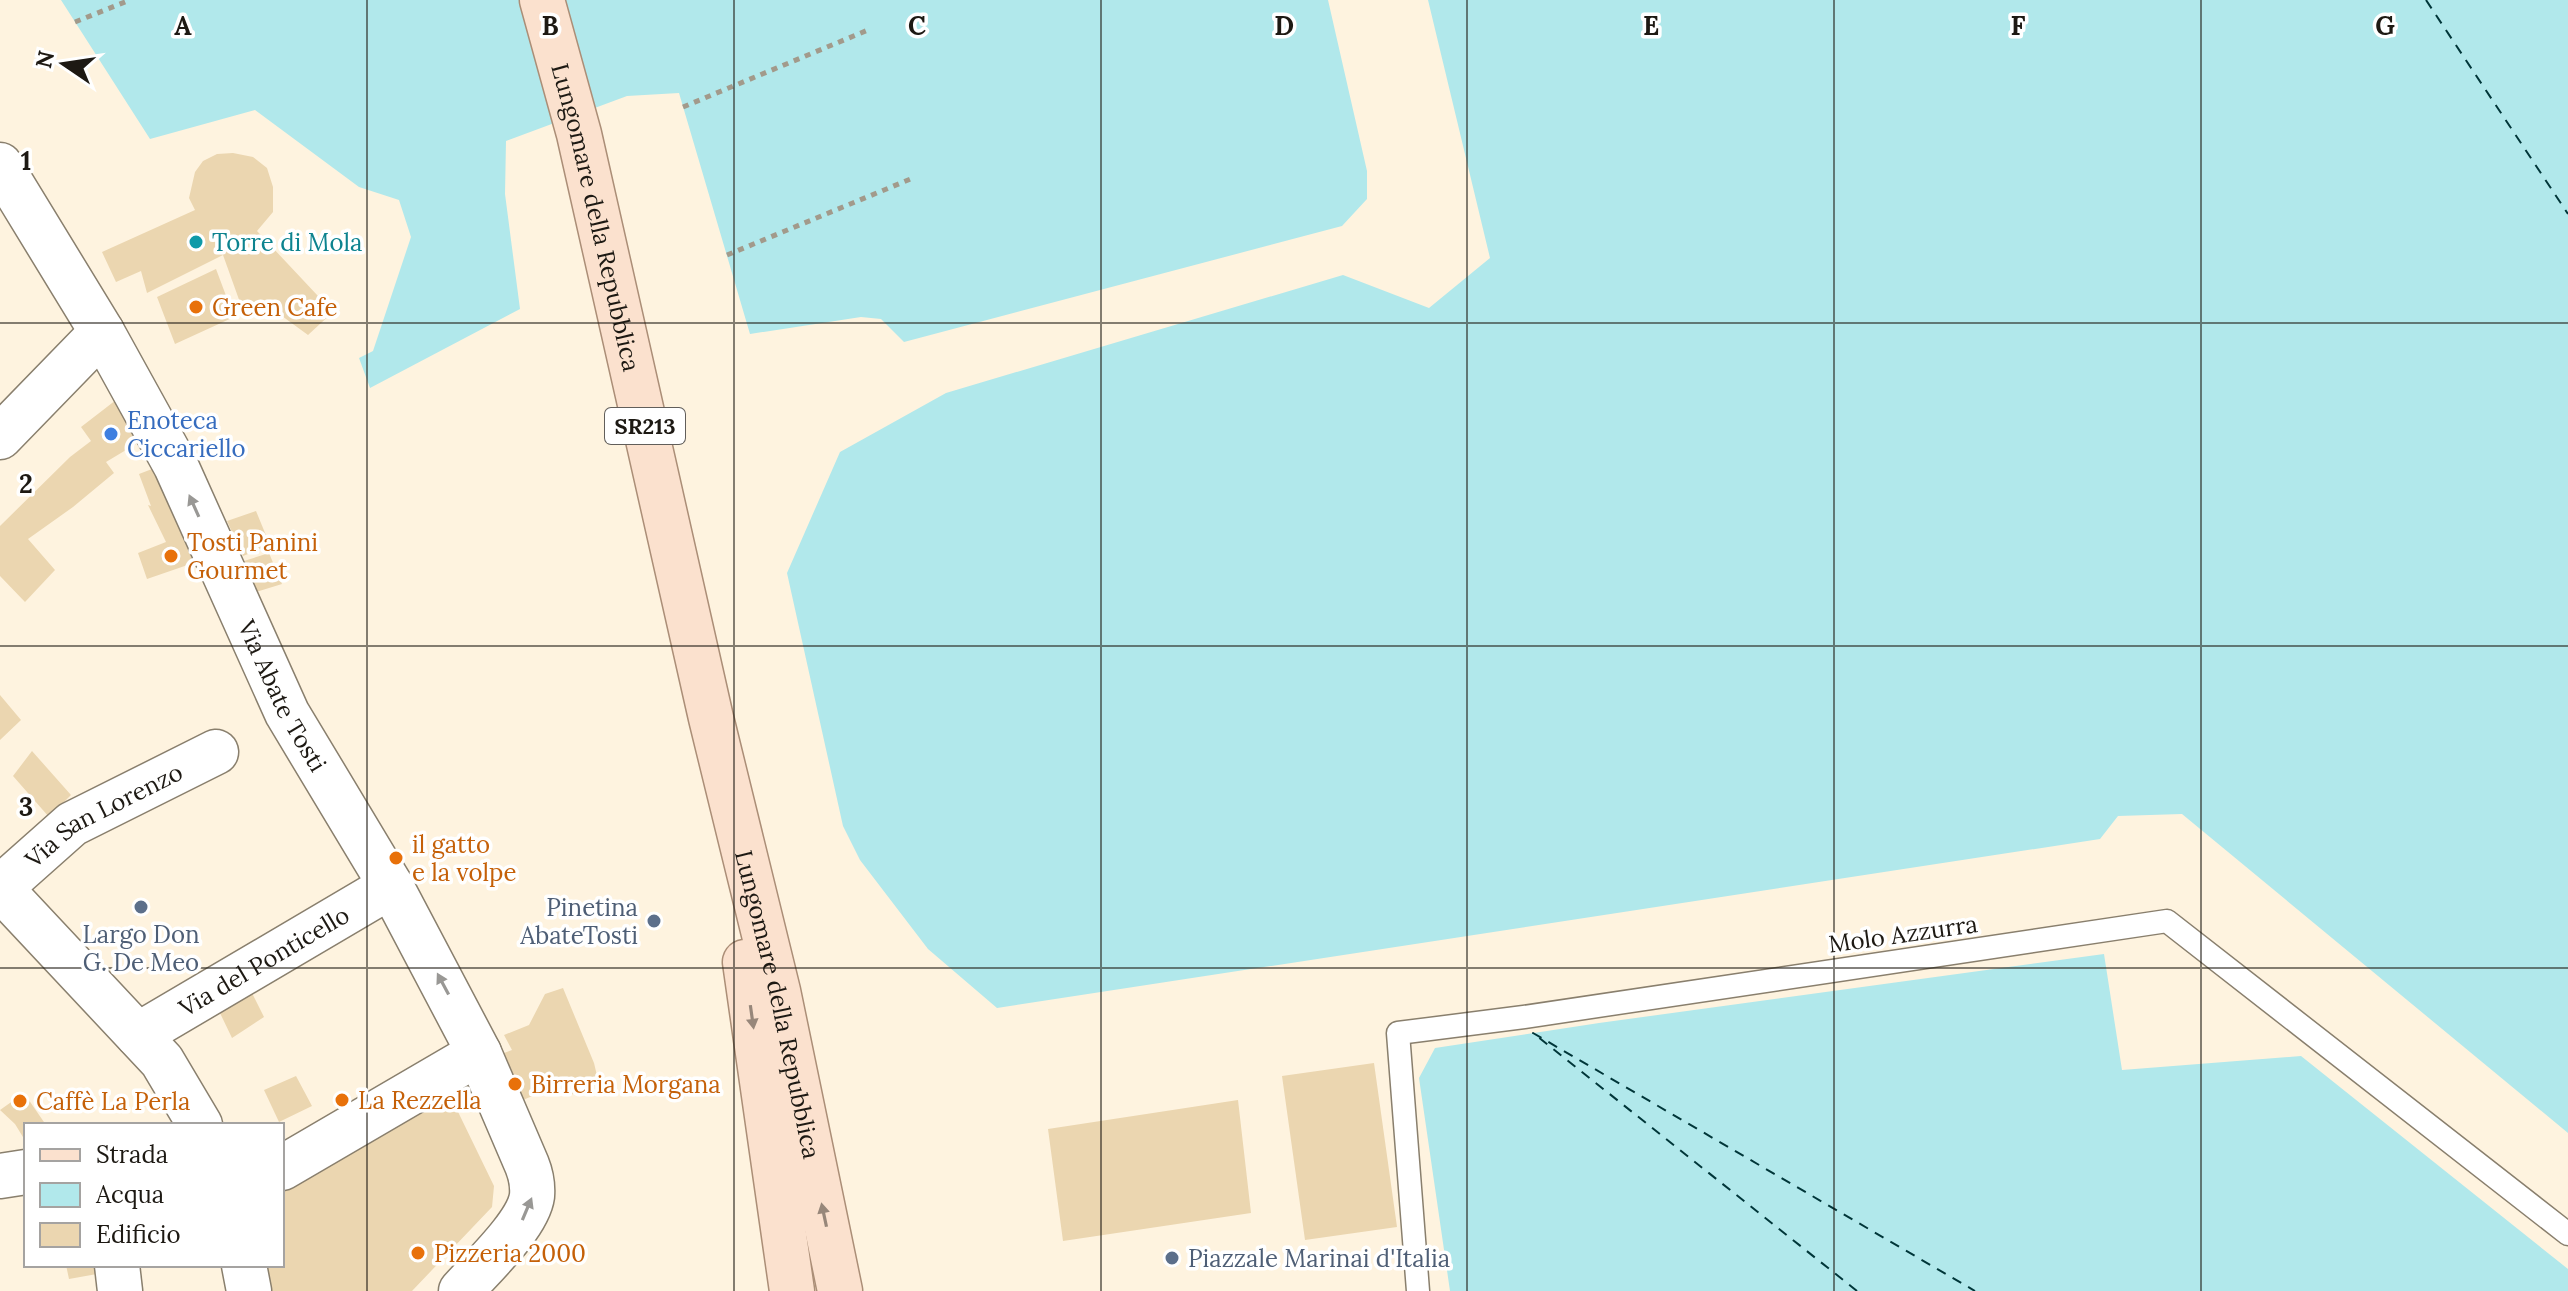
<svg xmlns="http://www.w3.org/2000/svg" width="2568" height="1291" font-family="Lora,serif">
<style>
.water{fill:#b1e8eb}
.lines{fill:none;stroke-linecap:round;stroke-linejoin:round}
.ferry{stroke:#003639;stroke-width:2;stroke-dasharray:10 8;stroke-linecap:butt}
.building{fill:#ebd6b0}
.service-casing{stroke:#897f6d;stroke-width:25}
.minor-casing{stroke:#897f6d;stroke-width:47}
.tertiary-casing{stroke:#897f6d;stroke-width:47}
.primary-casing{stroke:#ab8e77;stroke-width:47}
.path{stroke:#a29a8b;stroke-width:5;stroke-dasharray:6 6;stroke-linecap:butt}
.service{stroke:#fff;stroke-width:22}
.minor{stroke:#fff;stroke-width:44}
.tertiary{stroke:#fff;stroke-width:44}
.primary{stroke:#fbe1ce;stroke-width:44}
.oneway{fill:#999895}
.oneway2{fill:#97877a}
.grid{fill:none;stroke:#1d1913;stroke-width:2;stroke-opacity:0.55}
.culture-dot{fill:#0f9aa8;stroke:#fff;stroke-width:3}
.food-dot{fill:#e8710a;stroke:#fff;stroke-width:3}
.shop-dot{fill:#3f7fe0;stroke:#fff;stroke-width:3}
.service-dot{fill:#5c6f8a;stroke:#fff;stroke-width:3}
.labels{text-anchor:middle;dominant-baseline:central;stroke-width:7;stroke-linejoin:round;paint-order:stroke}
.shield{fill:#fff;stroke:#615e5a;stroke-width:2}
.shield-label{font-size:22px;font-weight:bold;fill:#1d1913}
.street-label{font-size:24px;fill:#1d1913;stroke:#fff}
.culture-label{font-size:24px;fill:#0d838f;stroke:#fff;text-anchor:start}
.food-label{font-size:24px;fill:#c56008;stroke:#fff;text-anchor:start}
.shop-label{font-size:24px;fill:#366cbe;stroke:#fff;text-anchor:start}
.service-label{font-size:24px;fill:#4e5e75;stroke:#fff;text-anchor:end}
.grid-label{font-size:26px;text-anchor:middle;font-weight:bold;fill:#1d1913;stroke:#fff;stroke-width:7;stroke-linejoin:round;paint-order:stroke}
</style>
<rect width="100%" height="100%" fill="#fef3df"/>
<!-- water -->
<path class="water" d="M61,0H1328L1367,171V199L1342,226L904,342L881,319L861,317L750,334L679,93L627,96L506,141L505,194L520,309L370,388L359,358L373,351L411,237L399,200L359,187L255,110L150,139Z
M1428,0H2568V1133L2182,814L2118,816L2100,839L997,1008L928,949L860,860L843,826L787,573L840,452L946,393L1343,275L1429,308L1490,258Z
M2104,954L2122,1070L2301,1056L2568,1269V1291H1450L1419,1078L1435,1048L1599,1023Z"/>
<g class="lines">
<!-- ferry -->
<path class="ferry" d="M2426,0L2568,214
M1857,1291L1533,1033L1975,1291"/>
</g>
<!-- building -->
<path class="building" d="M233,153L253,157L267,168L273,187V212L257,231L333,312L308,335L260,300L242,308L223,255L147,293L141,271L116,282L102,252L195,210L189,198L195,172L203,161L217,154Z
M216,269L234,317L175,344L157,297Z
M116,400L141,441L106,462L114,473L73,507L28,539L55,570L25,602L0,576V526L70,457L91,441L81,427Z
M165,464L205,559L147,579L138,553L166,542L148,505L151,506L139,474Z
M256,511L270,545L243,556L227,521Z
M269,553L282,584L256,592L244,561Z
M0,695L21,720L0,740Z
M32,751L71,795L49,817L13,776Z
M563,988L594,1063L599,1084L568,1096L563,1083L523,1100L499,1055L512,1050L504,1035L529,1025L545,994Z
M251,991L264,1017L232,1038L220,1013Z
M1374,1063L1397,1227L1305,1240L1282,1076Z
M296,1076L312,1106L279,1122L264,1090Z
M445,1085L494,1186L492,1207L412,1291H270L265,1265H282V1188Z
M24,1093L46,1125H26V1142L15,1124L0,1110Z
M1238,1100L1251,1213L1063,1241L1048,1129Z
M66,1265H107L108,1272L69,1279Z"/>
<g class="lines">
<defs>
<path id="service" d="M1418,1291L1398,1033L1524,1017L2167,921L2568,1234"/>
<g id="minor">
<path id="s1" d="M0,165L102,332L176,466L287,713L391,886L479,1053L527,1165C531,1175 533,1184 532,1196C528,1225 481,1268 461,1291"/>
<path d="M0,437L102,332"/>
<path id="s2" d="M0,888L72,824L216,752"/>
<path id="s3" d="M138,1035L391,886"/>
<path d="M282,1168L479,1053"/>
<path d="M0,1176L26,1172"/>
<path d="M117,1265L120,1291"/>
</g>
<path id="tertiary" d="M0,888L162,1061L200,1125
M244,1265L249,1291"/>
<g id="primary">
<path id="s4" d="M542,0L579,134L711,718L778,991L840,1291"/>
<path d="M745,962L792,1291"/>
</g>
</defs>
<!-- service casing -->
<use href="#service" class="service-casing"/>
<!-- minor casing -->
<use href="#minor" class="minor-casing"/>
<!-- tertiary casing -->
<use href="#tertiary" class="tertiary-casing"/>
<!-- primary casing -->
<use href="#primary" class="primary-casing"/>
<!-- path -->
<path class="path" d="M75,22L130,0
M683,107L868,30
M727,255L913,178"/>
<!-- service -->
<use href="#service" class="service"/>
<!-- minor -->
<use href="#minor" class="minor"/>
<!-- tertiary -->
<use href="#tertiary" class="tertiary"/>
<!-- primary -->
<use href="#primary" class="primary"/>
</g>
<!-- one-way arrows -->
<defs><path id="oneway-solid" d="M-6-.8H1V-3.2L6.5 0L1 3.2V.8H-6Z" transform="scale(2)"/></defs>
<g class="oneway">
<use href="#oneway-solid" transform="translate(194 506) rotate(-114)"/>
<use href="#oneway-solid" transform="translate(443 984) rotate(-118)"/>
<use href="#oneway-solid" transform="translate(527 1209) rotate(-67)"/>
</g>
<g class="oneway2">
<use href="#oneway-solid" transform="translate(752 1017) rotate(82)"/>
<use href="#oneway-solid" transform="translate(824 1215) rotate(-102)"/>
</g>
<!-- grid -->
<path class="grid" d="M367,0V1291M734,0V1291M1101,0V1291M1467,0V1291M1834,0V1291M2201,0V1291M0,323H2568M0,646H2568M0,968H2568"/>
<!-- markers -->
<circle class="culture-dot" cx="196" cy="242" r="8"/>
<g class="food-dot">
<circle cx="196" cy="307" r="8"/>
<circle cx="171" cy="556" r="8"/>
<circle cx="396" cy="858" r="8"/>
<circle cx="515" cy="1084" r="8"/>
<circle cx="342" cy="1100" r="8"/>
<circle cx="20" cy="1101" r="8"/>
<circle cx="418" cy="1253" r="8"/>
</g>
<circle class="shop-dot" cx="111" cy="434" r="8"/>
<g class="service-dot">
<circle cx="141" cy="907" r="8"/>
<circle cx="654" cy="921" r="8"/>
<circle cx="1172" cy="1258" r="8"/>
</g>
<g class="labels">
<!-- shield labels -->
<rect class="shield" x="605" y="408" width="80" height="36" rx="6"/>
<g class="shield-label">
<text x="645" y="426">SR213</text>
</g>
<!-- street labels -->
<g class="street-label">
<text stroke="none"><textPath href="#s4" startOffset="224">Lungomare della Repubblica</textPath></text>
<text stroke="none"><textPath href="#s1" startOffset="602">Via Abate Tosti</textPath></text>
<text stroke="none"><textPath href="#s2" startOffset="128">Via San Lorenzo</textPath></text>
<text transform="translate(1903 934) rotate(-8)">Molo Azzurra</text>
<text stroke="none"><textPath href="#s3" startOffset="146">Via del Ponticello</textPath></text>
<text stroke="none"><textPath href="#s4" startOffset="1032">Lungomare della Repubblica</textPath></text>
</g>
<!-- culture labels -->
<g class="culture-label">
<text x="212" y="242">Torre di Mola</text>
</g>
<!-- food labels -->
<g class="food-label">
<text x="212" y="307">Green Cafe</text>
<text x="187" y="542">Tosti Panini<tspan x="187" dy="28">Gourmet</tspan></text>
<text x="412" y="844">il gatto<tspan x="412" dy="28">e la volpe</tspan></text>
<text x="531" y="1084">Birreria Morgana</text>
<text x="358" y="1100">La Rezzella</text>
<text x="36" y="1101">Caffè La Perla</text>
<text x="434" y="1253">Pizzeria 2000</text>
</g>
<!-- shop labels -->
<g class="shop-label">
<text x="127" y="420">Enoteca<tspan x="127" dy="28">Ciccariello</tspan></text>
</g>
<!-- service labels -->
<g class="service-label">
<text x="638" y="907">Pinetina<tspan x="638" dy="28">AbateTosti</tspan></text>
<text x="141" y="934" text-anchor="middle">Largo Don<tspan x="141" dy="28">G. De Meo</tspan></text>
<text x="1188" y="1258" text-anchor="start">Piazzale Marinai d'Italia</text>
</g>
</g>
<g class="grid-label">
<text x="183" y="35">A</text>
<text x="550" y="35">B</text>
<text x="917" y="35">C</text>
<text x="1284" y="35">D</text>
<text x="1651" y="35">E</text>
<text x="2018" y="35">F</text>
<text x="2385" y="35">G</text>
<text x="26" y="170">1</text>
<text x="26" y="493">2</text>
<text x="26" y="816">3</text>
</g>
<!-- legend -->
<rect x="24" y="1123" width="260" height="144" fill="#ffffff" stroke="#a5a3a1" stroke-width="2"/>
<rect x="40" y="1149" width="40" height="12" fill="#fbe1ce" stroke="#a5a3a1" stroke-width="2"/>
<text x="96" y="1163" font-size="24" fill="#1d1913">Strada</text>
<rect x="40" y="1183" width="40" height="24" fill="#b1e8eb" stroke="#a5a3a1" stroke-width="2"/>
<text x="96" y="1203" font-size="24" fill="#1d1913">Acqua</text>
<rect x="40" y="1223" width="40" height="24" fill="#ebd6b0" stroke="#a5a3a1" stroke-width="2"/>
<text x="96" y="1243" font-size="24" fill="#1d1913">Edificio</text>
<!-- north arrow -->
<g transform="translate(64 64) rotate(283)" stroke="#ffffff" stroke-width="6" paint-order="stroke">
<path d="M0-6L14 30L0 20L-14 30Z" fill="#1d1913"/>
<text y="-12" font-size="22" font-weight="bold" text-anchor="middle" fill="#1d1913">N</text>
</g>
</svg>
